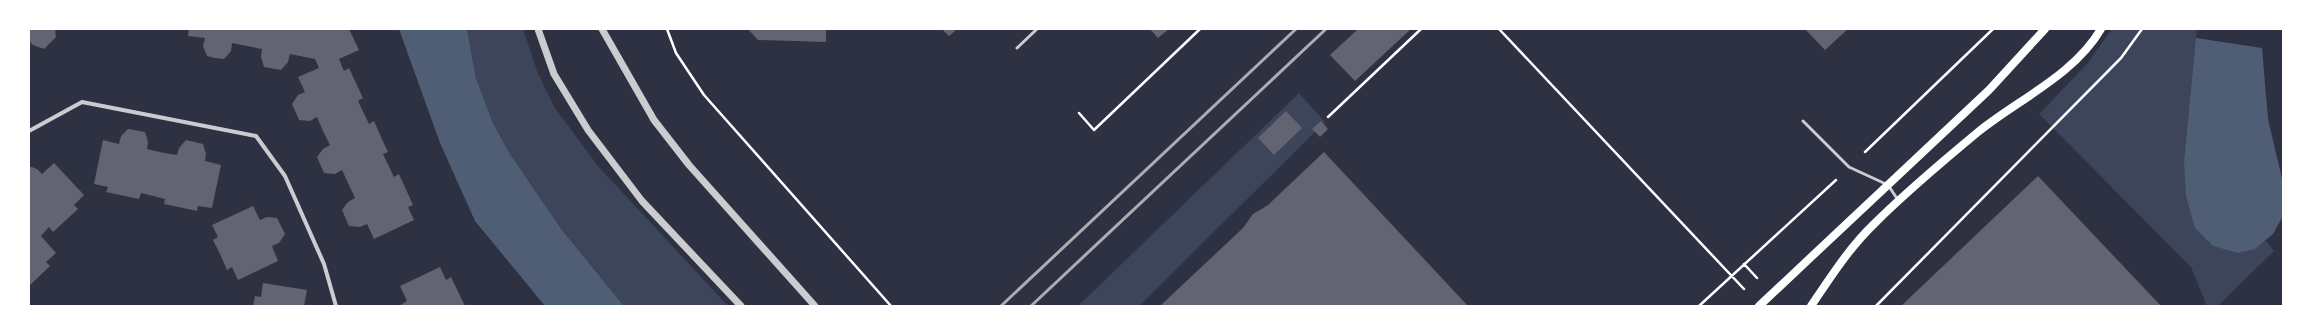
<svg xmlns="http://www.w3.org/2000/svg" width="2312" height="335" font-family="'PT Sans Narrow',sans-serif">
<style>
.green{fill:#3c4559}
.water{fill:#4f5d75}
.building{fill:#626471}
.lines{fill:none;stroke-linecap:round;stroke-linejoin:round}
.path{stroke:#fff;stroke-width:2.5}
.service{stroke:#caccd0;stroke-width:3}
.minor{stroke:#caccd0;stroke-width:4}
.tertiary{stroke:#caccd0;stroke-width:7}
.secondary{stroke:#fff;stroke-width:8}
.rail{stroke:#abadb3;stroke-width:3}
</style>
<rect width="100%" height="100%" fill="#2d3142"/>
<!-- green -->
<path class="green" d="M467,29H523L537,71L555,108L598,166L728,306H624L562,230L510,154L493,123L476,78Z
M2112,29H2197L2196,38L2255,249L2265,240L2274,251L2218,306H2207L2191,267L2039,114L2087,64Z
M1299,93L1325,122L1139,306H1078Z"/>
<!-- water -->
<path class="water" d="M399,29H467L476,78L493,123L510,154L562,230L624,306H545L475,221L440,143Z
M2196,38L2262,48L2268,119L2283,183V216L2273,234L2255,249L2238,253L2213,246L2195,228L2186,196L2184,162Z"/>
<!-- building -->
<path class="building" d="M29,29H55L56,37L44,49L33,45L29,41Z
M189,29H349L359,50L339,59L344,71L349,68L363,98L358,101L369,124L374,121L381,137L388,152L383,154L394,177L399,174L413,205L408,207L414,220L374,239L367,224L360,227L349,226L342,210L348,202L355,198L342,170L335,174L324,173L317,157L323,149L330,145L323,131L317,117L310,121L299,120L292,104L298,95L305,92L298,77L319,68L315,59L290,54L288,62L281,70L264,67L261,57L262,49L232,43L231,51L224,59L215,58L207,56L203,46L205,38L188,36Z
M748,29H826V42L758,40Z
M942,29H957L949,36Z
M1150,29H1169L1158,38Z
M1358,29H1411L1355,81L1330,55Z
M1805,29H1848L1825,50Z
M1286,111L1302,128L1274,155L1258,138Z
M1321,121L1328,129L1320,137L1312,129Z
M128,129L145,132L148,142L147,149L164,153L177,155L179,148L186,140L203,144L206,154L205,161L221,165L212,208L198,206L197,211L164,204L165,199L141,193L139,199L106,192L108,187L94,184L103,140L119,144L121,136Z
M1324,152L1468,306H1160L1243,228L1253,214L1268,205Z
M54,163L84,195L74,205L78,209L53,232L49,227L41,236L56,253L46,262L50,266L29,286V166L37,169L42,174Z
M2038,176L2161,306H1901Z
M253,206L260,220L267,217L277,218L285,234L279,243L272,246L278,261L238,280L232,267L227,270L220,254L213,240L218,237L212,225Z
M440,267L446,280L451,277L465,306H399L407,301L400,286Z
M263,283L307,290L304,306H253L255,296L261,297Z"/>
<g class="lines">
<!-- path -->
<path class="path" d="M667,29L676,53L704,95L891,306
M1499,29L1744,289
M1079,113L1094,130L1200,29
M1328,117L1421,29
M1865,152L1993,29
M1744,264L1757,278
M1699,306L1836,180
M1876,306L2121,58L2142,29"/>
<!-- service -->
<path class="service" d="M1017,48L1037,29
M1803,121L1849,167L1888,185L1898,200"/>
<!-- minor -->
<path class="minor" d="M29,131L82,102L256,136L285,176L324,264L336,306"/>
<!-- tertiary -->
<path class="tertiary" d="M538,29L554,74L588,130L642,201L741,306
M602,29L654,120L689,165L815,306"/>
<!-- secondary -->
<path class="secondary" d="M1759,306L1989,90L2045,29
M1811,306C1830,278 1849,248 1874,224C1906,192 1943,161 1978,132C2019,99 2074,75 2101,29"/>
<!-- rail -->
<path class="rail" d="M1001,306L1296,29
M1031,306L1326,29"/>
</g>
<!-- border -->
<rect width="2312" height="335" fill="none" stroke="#ffffff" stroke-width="60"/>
</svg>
